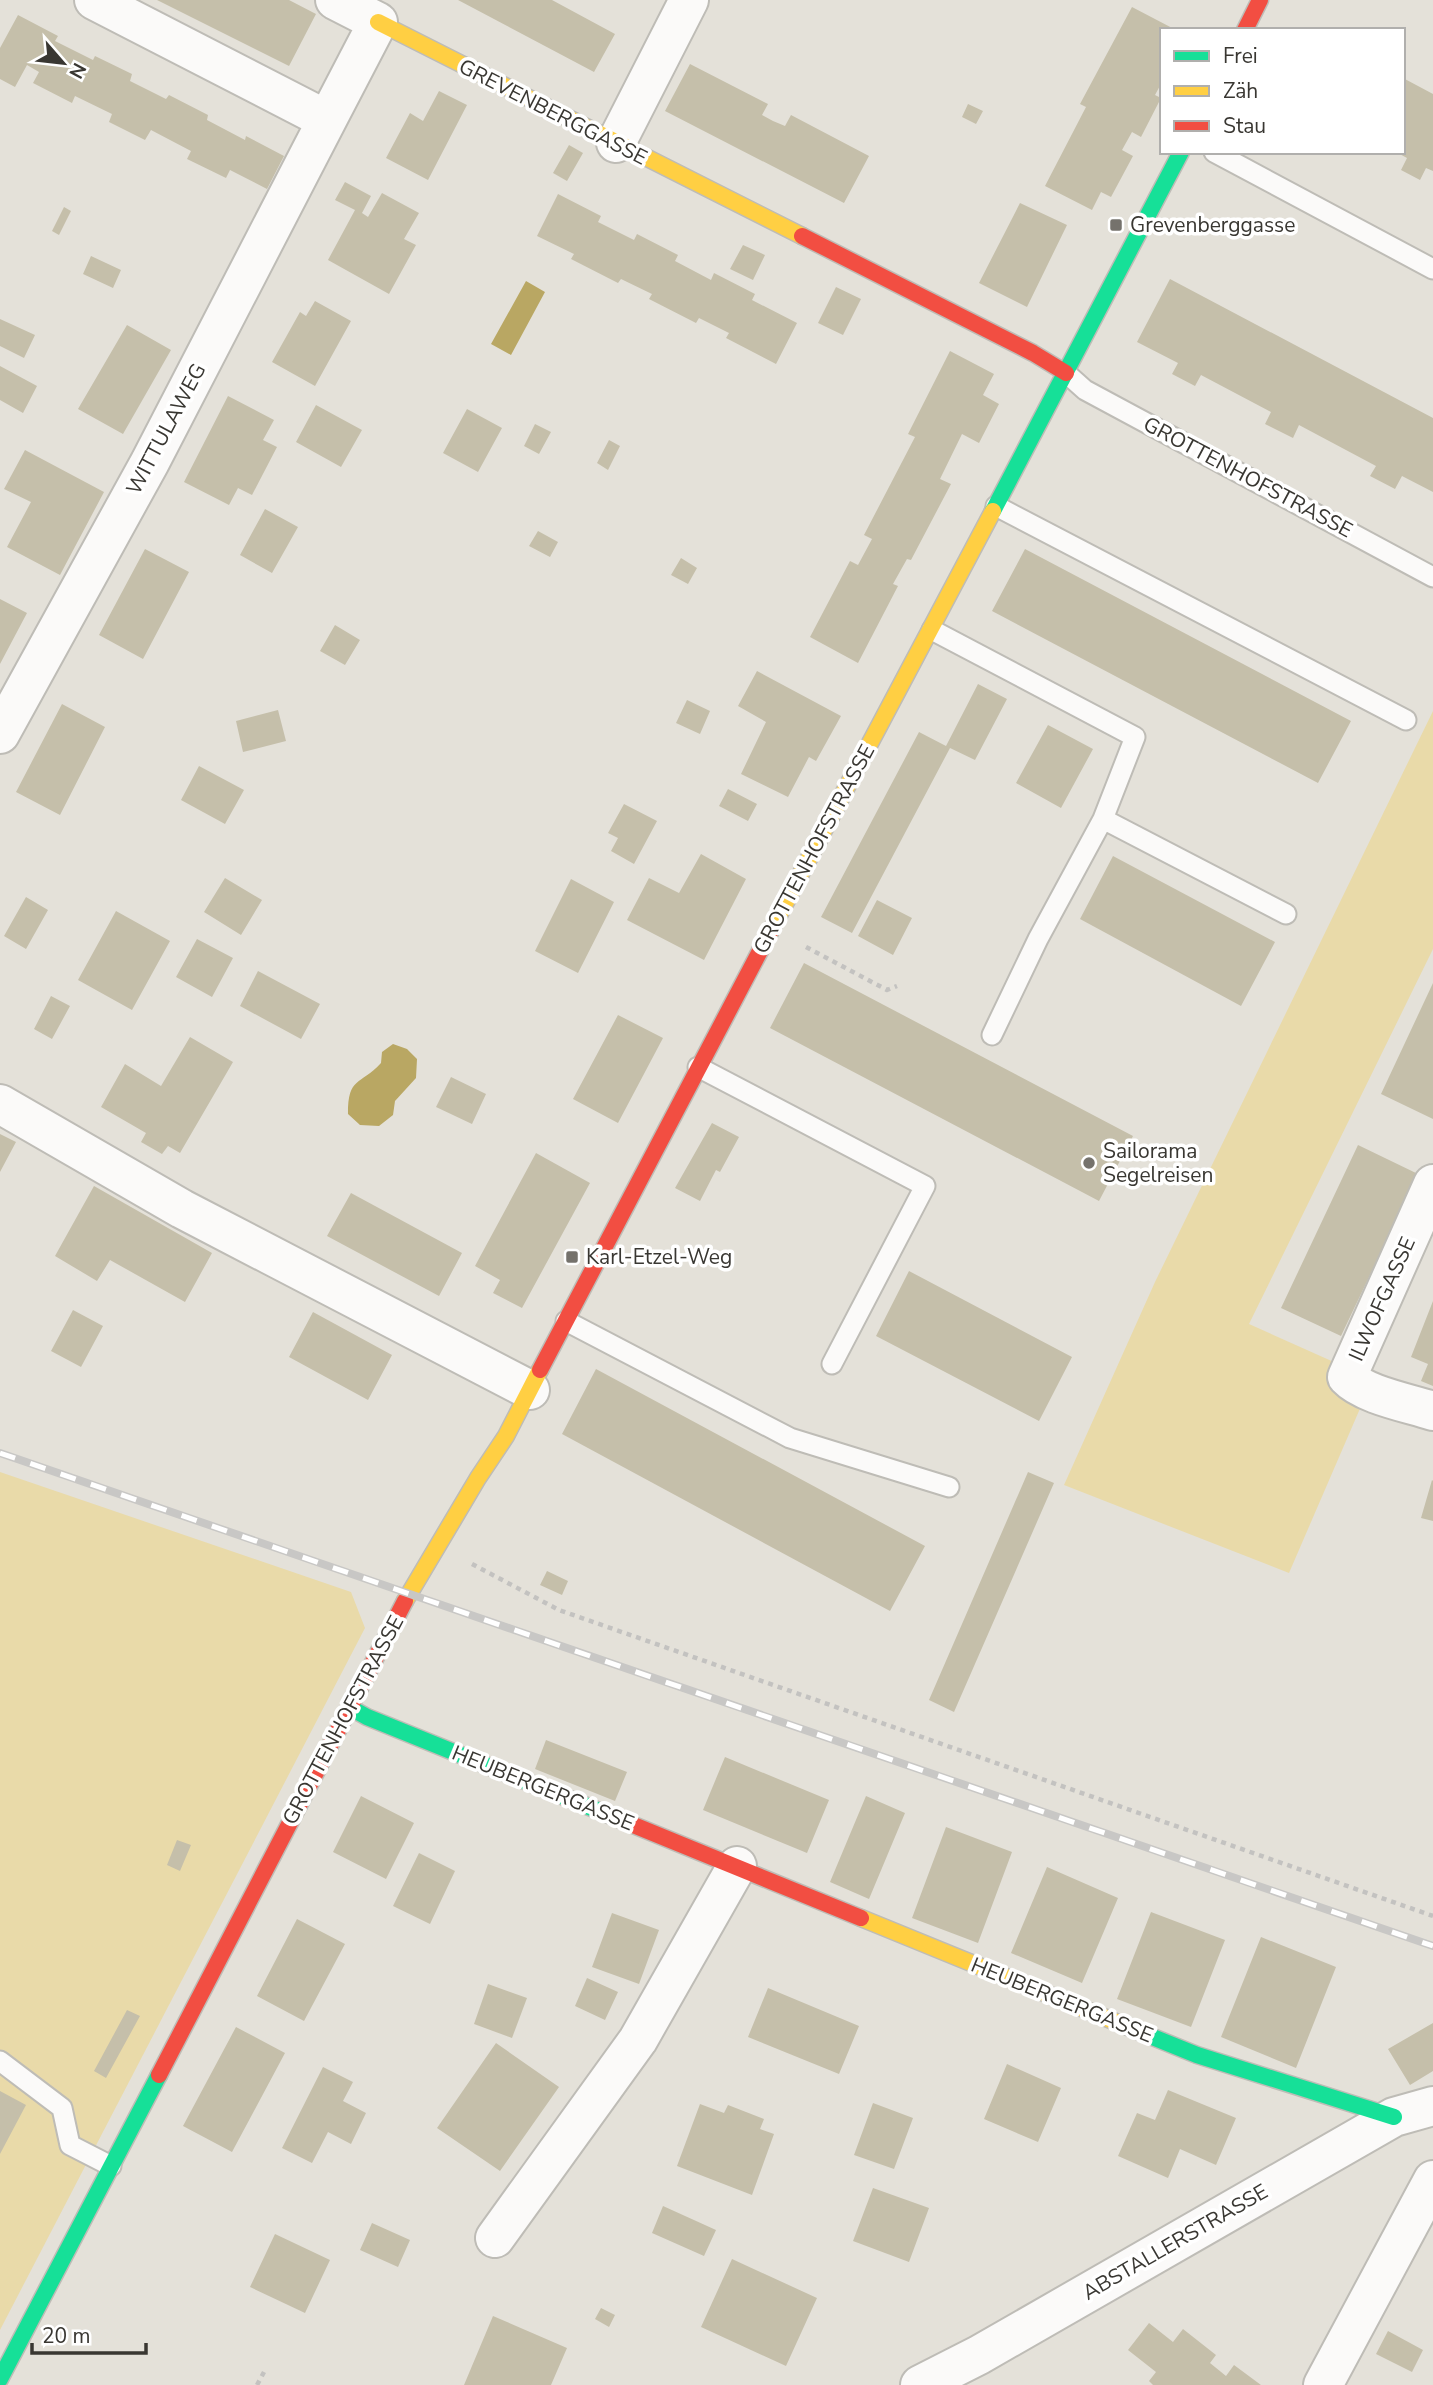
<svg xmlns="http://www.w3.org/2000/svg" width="1433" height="2385" font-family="'Nunito Sans',sans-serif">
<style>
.green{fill:#e9daa9}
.water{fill:#b9a763}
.building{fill:#c5bfaa}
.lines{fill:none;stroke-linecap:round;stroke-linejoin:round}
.lane-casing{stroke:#bebcb6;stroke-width:23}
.street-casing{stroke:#bebcb6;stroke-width:42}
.fast-casing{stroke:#bebcb6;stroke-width:19}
.slow-casing{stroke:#bebcb6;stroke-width:19}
.jam-casing{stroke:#bebcb6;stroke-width:19}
.path{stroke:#c3c2c0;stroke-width:4.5;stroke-dasharray:5 5;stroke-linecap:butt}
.lane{stroke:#fbfaf9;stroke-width:19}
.street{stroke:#fbfaf9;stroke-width:38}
.fast{stroke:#16e098;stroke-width:16}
.slow{stroke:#ffcf43;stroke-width:16}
.jam{stroke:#f24e42;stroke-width:16}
.rail-casing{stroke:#c8c7c5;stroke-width:8}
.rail{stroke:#fff;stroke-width:5;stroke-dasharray:16;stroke-linecap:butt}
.poi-dot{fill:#75726c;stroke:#fff;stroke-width:2.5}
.labels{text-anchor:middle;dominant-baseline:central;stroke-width:7;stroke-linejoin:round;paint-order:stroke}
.street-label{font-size:21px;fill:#393732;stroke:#fff}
.poi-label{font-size:21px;fill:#393732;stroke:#fff;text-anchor:start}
</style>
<rect width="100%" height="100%" fill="#e4e1d9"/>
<!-- green -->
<path class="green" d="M1433,711V949L1249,1324L1345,1367L1365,1397L1289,1573L1064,1485L1155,1282Z
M0,1472L351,1592L365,1628L0,2330Z"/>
<!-- water -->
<path class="water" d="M526,281L545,292L511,355L491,344Z
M393,1044L407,1049L417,1059L416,1078L395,1101L393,1115L379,1126L360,1125L348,1114C348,1076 360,1086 381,1063L382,1052Z"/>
<!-- building -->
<path class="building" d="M157,0H289L316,14L289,66Z
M458,0H552L615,34L594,72Z
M1132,7L1176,30H1162V82L1155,95L1161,98L1141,137L1132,132L1122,150L1133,156L1111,197L1101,192L1092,210L1045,186L1086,107L1080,104Z
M18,15L58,36L55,41L93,60L95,56L132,74L130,81L166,99L169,95L208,115L207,120L245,140L246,136L284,156L267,189L230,170L226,178L187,159L191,151L151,130L145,140L109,122L112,114L75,96L72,103L33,83L39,72L27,65L15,87L0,79V48Z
M690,64L768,104L762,115L773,121L785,126L791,115L869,156L844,203L665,111Z
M1403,78L1433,94V171L1426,168L1420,180L1401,170L1407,158L1396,152H1403Z
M439,91L467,105L428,180L386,158L410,113L423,121Z
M968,104L983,111L976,124L962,117Z
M569,145L583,153L567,181L553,173Z
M345,182L371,196L362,213L368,217L382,193L419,213L404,239L416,245L389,294L328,260L355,210L335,200Z
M558,194L601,216L598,222L634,240L637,234L678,255L675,261L711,280L714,273L755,294L752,300L797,323L776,364L726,338L729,333L699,318L696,323L649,299L652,294L621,279L618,283L571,259L574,254L537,236Z
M1020,203L1067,225L1027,307L979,283Z
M64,207L71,211L59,235L52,231Z
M743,245L765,255L753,280L730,269Z
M91,256L121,270L113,288L83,274Z
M1170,279L1433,418V492L1402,476L1395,489L1370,476L1376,466L1299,425L1293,438L1265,424L1271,412L1201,375L1195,386L1172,374L1178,363L1137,342Z
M836,287L861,299L843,335L818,323Z
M315,301L351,321L315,386L272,362L300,312L306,316Z
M0,319L35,335L24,358L0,346Z
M127,325L171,350L123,434L78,409Z
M950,351L994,374L983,395L999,404L979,443L962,434L940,479L951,484L911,560L907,559L893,584L898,586L858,663L810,637L850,561L858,565L872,539L864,535L915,437L908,434Z
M0,366L37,386L23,413L0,400Z
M228,396L274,420L263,440L277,447L252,495L238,488L229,505L184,482Z
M316,405L362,430L341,467L296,442Z
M467,409L502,428L478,472L443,453Z
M535,424L551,432L539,454L524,446Z
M609,440L620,446L608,470L597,463Z
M25,450L104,492L60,575L7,547L31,502L4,489Z
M265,509L298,527L272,573L240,555Z
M538,531L558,542L550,557L529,546Z
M145,549L189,572L143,659L99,635Z
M1025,549L1351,721L1318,783L992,611Z
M681,558L697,568L688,584L671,575Z
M0,599L27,613L0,664Z
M335,625L360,640L345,665L320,651Z
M757,671L841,716L816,761L809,757L788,797L741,774L766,722L738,706Z
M978,684L1007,699L975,760L950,748L852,933L821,917L919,732L946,746Z
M687,700L710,711L700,734L676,723Z
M62,704L105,727L60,815L16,792Z
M278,710L286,741L243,752L236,721Z
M1048,725L1093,749L1061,808L1016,783Z
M199,766L244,790L225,824L181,800Z
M728,789L757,804L748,821L719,806Z
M624,804L657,821L634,864L611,851L618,838L608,833Z
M701,854L746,879L704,960L627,920L649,878L679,893Z
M1113,856L1275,942L1241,1006L1080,919Z
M225,878L262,900L241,935L204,912Z
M571,879L614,902L578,973L535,951Z
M26,897L48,910L26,949L4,936Z
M877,900L912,918L893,955L858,936Z
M116,911L170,941L132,1010L78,980Z
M197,939L233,958L212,997L176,977Z
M804,963L1133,1136L1099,1201L770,1028Z
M258,971L320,1004L301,1039L240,1006Z
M1433,983V1119L1381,1094Z
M51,996L70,1006L52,1039L34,1029Z
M618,1015L663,1038L618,1123L573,1099Z
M190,1037L233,1062L180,1153L168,1146L162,1154L141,1142L146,1133L101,1107L125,1064L161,1086Z
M451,1077L486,1094L472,1124L436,1107Z
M712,1123L739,1137L720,1172L716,1170L700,1201L675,1188Z
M0,1134L16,1142L0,1172Z
M1358,1145L1418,1174L1341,1336L1281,1308Z
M536,1153L590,1183L522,1308L493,1293L500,1280L475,1266Z
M94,1186L212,1253L185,1302L110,1260L97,1281L55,1256Z
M351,1193L462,1253L439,1296L327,1236Z
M909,1271L1072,1357L1039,1421L876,1336Z
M1433,1301V1386L1421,1381L1428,1364L1411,1357Z
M73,1310L103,1326L81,1367L51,1351Z
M313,1312L392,1355L368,1400L289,1357Z
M596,1369L925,1546L890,1611L562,1434Z
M1028,1472L1054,1483L954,1712L929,1700Z
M1432,1480L1433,1481V1521L1421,1518Z
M547,1571L568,1581L562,1595L540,1585Z
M546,1740L627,1772L615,1801L535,1769Z
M725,1757L829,1800L807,1853L703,1810Z
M361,1796L414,1823L386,1879L333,1852Z
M866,1796L905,1813L869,1899L830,1882Z
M946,1827L1012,1852L978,1943L912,1918Z
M177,1840L191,1845L180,1871L167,1865Z
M419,1853L455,1871L430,1924L393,1906Z
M1047,1867L1118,1898L1082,1983L1011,1953Z
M1151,1912L1225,1940L1191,2027L1117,1999Z
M612,1913L659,1930L639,1984L592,1967Z
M297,1919L345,1944L304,2021L257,1996Z
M1261,1937L1336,1967L1296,2068L1221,2037Z
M587,1978L618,1992L605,2020L575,2006Z
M488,1984L527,1998L512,2038L474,2024Z
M768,1988L859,2026L839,2074L748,2037Z
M127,2010L140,2016L106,2078L94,2071Z
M1433,2023V2071L1410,2085L1388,2049Z
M236,2027L285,2053L232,2152L183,2126Z
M496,2043L559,2087L500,2171L437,2128Z
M1007,2064L1061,2088L1038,2142L984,2119Z
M323,2067L353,2082L343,2101L366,2113L351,2144L328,2132L312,2163L282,2148Z
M1168,2090L1236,2118L1216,2165L1180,2149L1168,2178L1118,2156L1137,2113L1155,2120Z
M0,2091L26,2105L0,2154Z
M873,2103L913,2118L894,2169L854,2155Z
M700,2104L724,2113L728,2105L764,2119L760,2129L774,2134L752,2195L677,2166Z
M873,2188L929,2208L909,2262L853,2241Z
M663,2206L716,2230L704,2256L652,2233Z
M372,2223L410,2240L398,2267L360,2250Z
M275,2234L330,2260L305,2313L250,2287Z
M732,2259L817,2298L786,2366L701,2327Z
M601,2308L615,2315L609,2327L595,2319Z
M493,2316L567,2348L551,2385H464Z
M1149,2323L1173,2342L1183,2329L1216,2355L1210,2363L1226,2376L1234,2365L1261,2385H1153L1149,2381L1156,2372L1128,2350Z
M1388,2331L1423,2350L1412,2372L1376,2354Z"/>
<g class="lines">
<defs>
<path id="lane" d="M1214,152L1433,269
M1066,373L1085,390L1433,577
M996,506L1406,720
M932,630L1135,737L1103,819L1286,914
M992,1035L1038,939L1103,819
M698,1067L925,1186L832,1364
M566,1321L790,1438L949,1487
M0,2061L62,2108L70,2145L111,2166"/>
<path id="street" d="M94,0L327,120L378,22L335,0
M616,143L689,0
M0,734L150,462L327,120
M0,1104L182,1209L530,1390
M1433,1184L1347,1377C1364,1395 1409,1403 1433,1411
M495,2238L638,2040L737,1866
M920,2385L979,2355L1394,2117L1433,2106
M1323,2385L1433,2180"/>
<path id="fast" d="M993,511L1181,152
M349,1707L367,1717L604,1813
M1128,2027L1197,2055L1394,2117
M0,2379L159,2075"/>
<path id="slow" d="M378,22L802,236
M770,932L993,511
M405,1601L478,1478L506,1436L540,1370
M861,1918L1128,2027"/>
<path id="jam" d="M1245,30L1260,0
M802,236L1033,353L1066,373
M540,1370L770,932
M604,1813L861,1918
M159,2075L405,1601"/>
</defs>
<!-- lane casing -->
<use href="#lane" class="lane-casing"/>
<!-- street casing -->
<use href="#street" class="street-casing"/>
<!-- fast casing -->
<use href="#fast" class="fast-casing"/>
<!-- slow casing -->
<use href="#slow" class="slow-casing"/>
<!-- jam casing -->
<use href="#jam" class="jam-casing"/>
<!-- path -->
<path class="path" d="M806,947L887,990L897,986
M472,1564L559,1610L1433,1916
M257,2385L264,2372"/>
<!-- lane -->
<use href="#lane" class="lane"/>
<!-- street -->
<use href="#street" class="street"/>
<!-- fast -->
<use href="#fast" class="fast"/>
<!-- slow -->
<use href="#slow" class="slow"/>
<!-- jam -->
<use href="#jam" class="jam"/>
<defs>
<path id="rail" d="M0,1453L1433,1946"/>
</defs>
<!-- rail casing -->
<use href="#rail" class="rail-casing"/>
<!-- rail -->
<use href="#rail" class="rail"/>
</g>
<!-- markers -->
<g class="poi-dot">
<rect x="1109" y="218" width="14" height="14" rx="3.5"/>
<circle cx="1089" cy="1163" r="7"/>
<rect x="565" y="1250" width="14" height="14" rx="3.5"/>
</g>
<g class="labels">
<!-- street labels -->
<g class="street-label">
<text transform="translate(553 112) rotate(27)">GREVENBERGGASSE</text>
<text transform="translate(166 429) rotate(-62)">WITTULAWEG</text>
<text transform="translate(1248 477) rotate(28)">GROTTENHOFSTRASSE</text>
<text transform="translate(814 849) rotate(-62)">GROTTENHOFSTRASSE</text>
<text transform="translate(1382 1299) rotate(-66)">ILWOFGASSE</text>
<text transform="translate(343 1720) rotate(-62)">GROTTENHOFSTRASSE</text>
<text transform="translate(543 1788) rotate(22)">HEUBERGERGASSE</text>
<text transform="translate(1062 2000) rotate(22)">HEUBERGERGASSE</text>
<text transform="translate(1175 2242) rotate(-30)">ABSTALLERSTRASSE</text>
</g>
<!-- poi labels -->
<g class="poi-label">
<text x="1130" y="225">Grevenberggasse</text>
<text x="1103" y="1151">Sailorama<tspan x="1103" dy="24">Segelreisen</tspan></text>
<text x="586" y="1257">Karl-Etzel-Weg</text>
</g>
</g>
<!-- legend -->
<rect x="1160" y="28" width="245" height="126" fill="#ffffff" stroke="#b0afad" stroke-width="2"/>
<rect x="1174" y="51" width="35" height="10" fill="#16e098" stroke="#b0afad" stroke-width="2"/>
<text x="1223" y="63" font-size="21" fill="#393732">Frei</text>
<rect x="1174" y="86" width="35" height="10" fill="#ffcf43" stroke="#b0afad" stroke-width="2"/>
<text x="1223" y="98" font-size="21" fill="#393732">Zäh</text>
<rect x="1174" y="121" width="35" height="10" fill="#f24e42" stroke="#b0afad" stroke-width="2"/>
<text x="1223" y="133" font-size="21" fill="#393732">Stau</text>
<!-- north arrow -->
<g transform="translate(63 63) rotate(118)" stroke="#ffffff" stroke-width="5" paint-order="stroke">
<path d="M0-5L12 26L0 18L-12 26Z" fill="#393732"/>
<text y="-10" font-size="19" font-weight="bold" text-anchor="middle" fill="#393732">N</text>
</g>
<!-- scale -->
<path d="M32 2343v10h114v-10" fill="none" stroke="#393732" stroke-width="3.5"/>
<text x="42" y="2343" font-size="21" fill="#393732" stroke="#ffffff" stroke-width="5" paint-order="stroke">20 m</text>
</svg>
